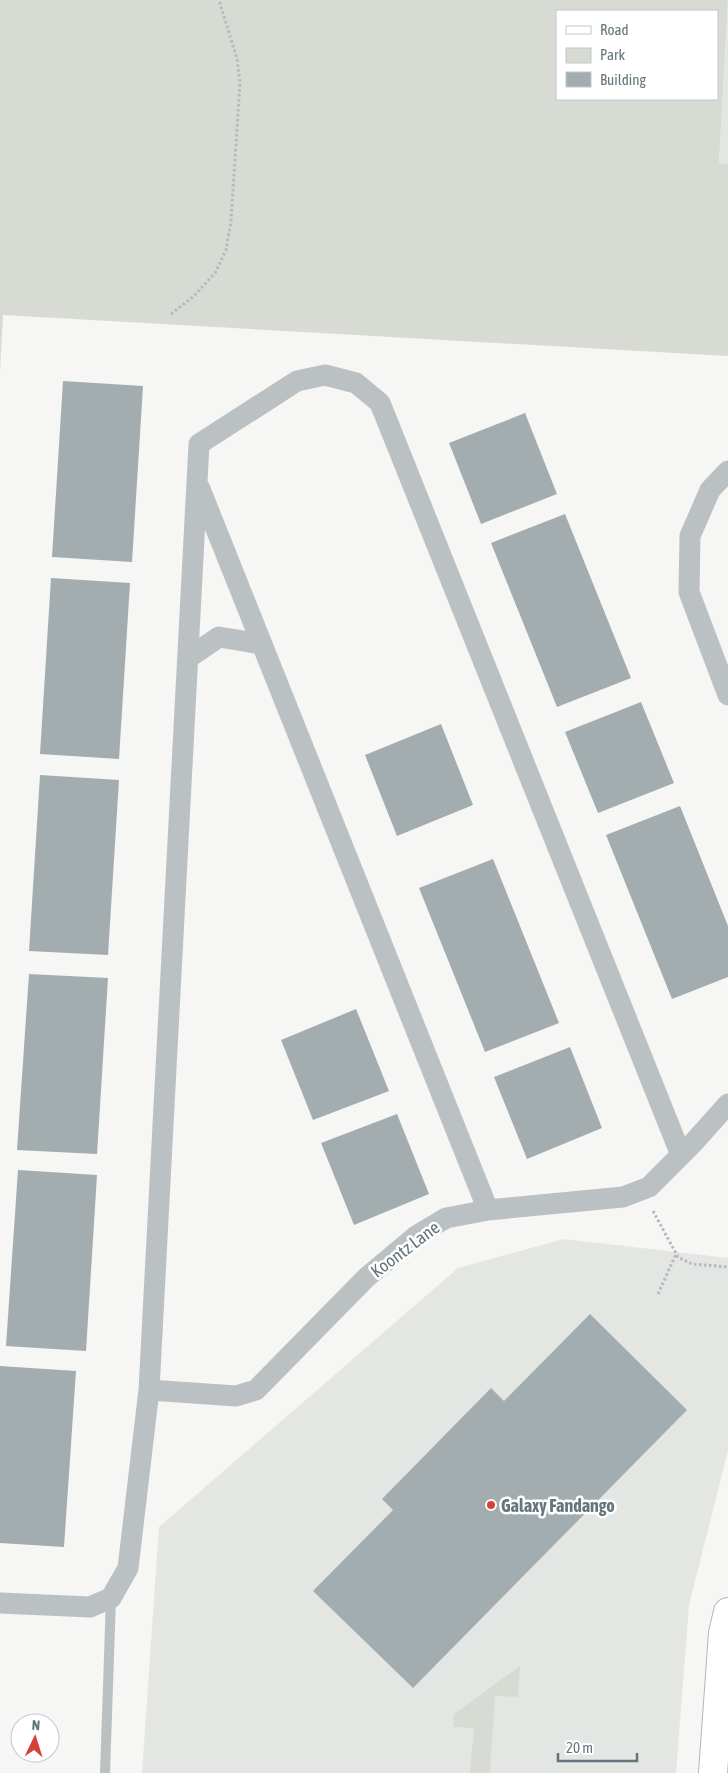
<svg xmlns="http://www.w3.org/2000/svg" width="728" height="1773" font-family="'Asap Condensed',sans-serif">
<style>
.built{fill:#e4e6e4}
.green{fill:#d7dbd3;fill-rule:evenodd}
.building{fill:#a3adb0}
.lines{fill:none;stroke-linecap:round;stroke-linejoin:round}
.secondary-casing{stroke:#b0b7ba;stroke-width:30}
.path{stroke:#b6babc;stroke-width:3;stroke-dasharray:2.5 2.5;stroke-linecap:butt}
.lane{stroke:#bbc1c3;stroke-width:10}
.street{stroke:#bbc1c3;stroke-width:21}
.secondary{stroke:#fff;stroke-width:28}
.poi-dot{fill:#d34137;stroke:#fff;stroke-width:2}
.labels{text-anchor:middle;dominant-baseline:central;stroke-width:5;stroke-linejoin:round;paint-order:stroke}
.street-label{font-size:18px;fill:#64767c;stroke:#fff}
.poi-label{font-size:18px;font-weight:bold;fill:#64767c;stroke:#fff;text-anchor:start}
</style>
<rect width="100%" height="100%" fill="#f6f6f4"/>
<!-- built -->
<path class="built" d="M728,6V164L719,163Z
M564,1239L728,1258V1450L689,1605L676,1773H142L159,1527L458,1268Z"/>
<!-- green -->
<path class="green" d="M0,0H728L719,163L728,164V356L3,315L0,371ZM557,11H717V99H557Z
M520,1666L518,1697L495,1696L490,1773H470L474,1728L453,1727L454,1714Z"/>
<!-- building -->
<path class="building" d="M63,381L143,386L132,562L52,557Z
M525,413L557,494L481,524L449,443Z
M565,514L631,678L557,707L491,543Z
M51,578L130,583L119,759L40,754Z
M641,702L674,783L598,813L565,732Z
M441,724L473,805L397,836L365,755Z
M40,775L119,780L108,955L29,951Z
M680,806L728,926V977L672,999L606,835Z
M493,859L559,1023L485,1052L419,888Z
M29,974L108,978L97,1154L17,1150Z
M356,1009L389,1091L313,1120L281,1040Z
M570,1047L602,1128L527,1159L494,1077Z
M397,1114L429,1194L354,1225L321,1143Z
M18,1170L97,1175L86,1351L6,1346Z
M590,1314L687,1410L413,1688L313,1591L393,1510L382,1499L491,1388L504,1401Z
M0,1366L76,1371L64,1547L0,1543Z"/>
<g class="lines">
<defs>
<path id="secondary" d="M713,1773L723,1633L728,1612"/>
</defs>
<!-- secondary casing -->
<use href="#secondary" class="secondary-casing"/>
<!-- path -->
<path class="path" d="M171,314L194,296L215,273L226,250L231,221L240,83L237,59L219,0
M653,1211L678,1257L692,1264L728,1267
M658,1294L676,1254"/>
<!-- lane -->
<path class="lane" d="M105,1773L111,1598"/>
<!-- street -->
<path class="street" d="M728,471L710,490L690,536L689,592L728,695
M200,489L488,1210
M188,658L219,637L262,644
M149,1390L236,1396L256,1390L367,1277L416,1236L446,1218L488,1210L623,1197L649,1187L694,1142L728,1104
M0,1603L90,1607L111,1598L128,1568L149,1390L199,444L297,381L325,375L356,383L380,403L681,1155"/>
<!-- secondary -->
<use href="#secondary" class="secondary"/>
</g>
<!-- markers -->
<circle class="poi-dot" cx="491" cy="1505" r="5"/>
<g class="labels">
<!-- street labels -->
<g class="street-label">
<text transform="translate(405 1249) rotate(-37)">Koontz Lane</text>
</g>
<!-- poi labels -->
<g class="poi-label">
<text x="501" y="1505">Galaxy Fandango</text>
</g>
</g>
<!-- legend -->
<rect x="556" y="10" width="162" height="90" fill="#ffffff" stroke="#c1c8cb"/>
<rect x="566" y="26" width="25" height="8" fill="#ffffff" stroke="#c1c8cb"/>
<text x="600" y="35" font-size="15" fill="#64767c">Road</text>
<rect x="566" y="48" width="25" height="15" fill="#d7dbd3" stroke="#c1c8cb"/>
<text x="600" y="60" font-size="15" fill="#64767c">Park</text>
<rect x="566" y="72" width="25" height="15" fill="#a3adb0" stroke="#c1c8cb"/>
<text x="600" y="85" font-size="15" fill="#64767c">Building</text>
<!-- north arrow -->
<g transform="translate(35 1738) rotate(4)"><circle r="24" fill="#ffffff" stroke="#c1c8cb"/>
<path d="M0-4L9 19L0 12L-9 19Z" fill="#d34137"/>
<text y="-8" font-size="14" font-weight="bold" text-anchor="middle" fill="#64767c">N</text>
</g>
<!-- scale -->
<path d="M558 1753v8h79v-8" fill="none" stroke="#64767c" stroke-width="2.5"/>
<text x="566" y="1753" font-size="15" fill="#64767c" stroke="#ffffff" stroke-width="4" paint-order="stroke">20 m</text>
</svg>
